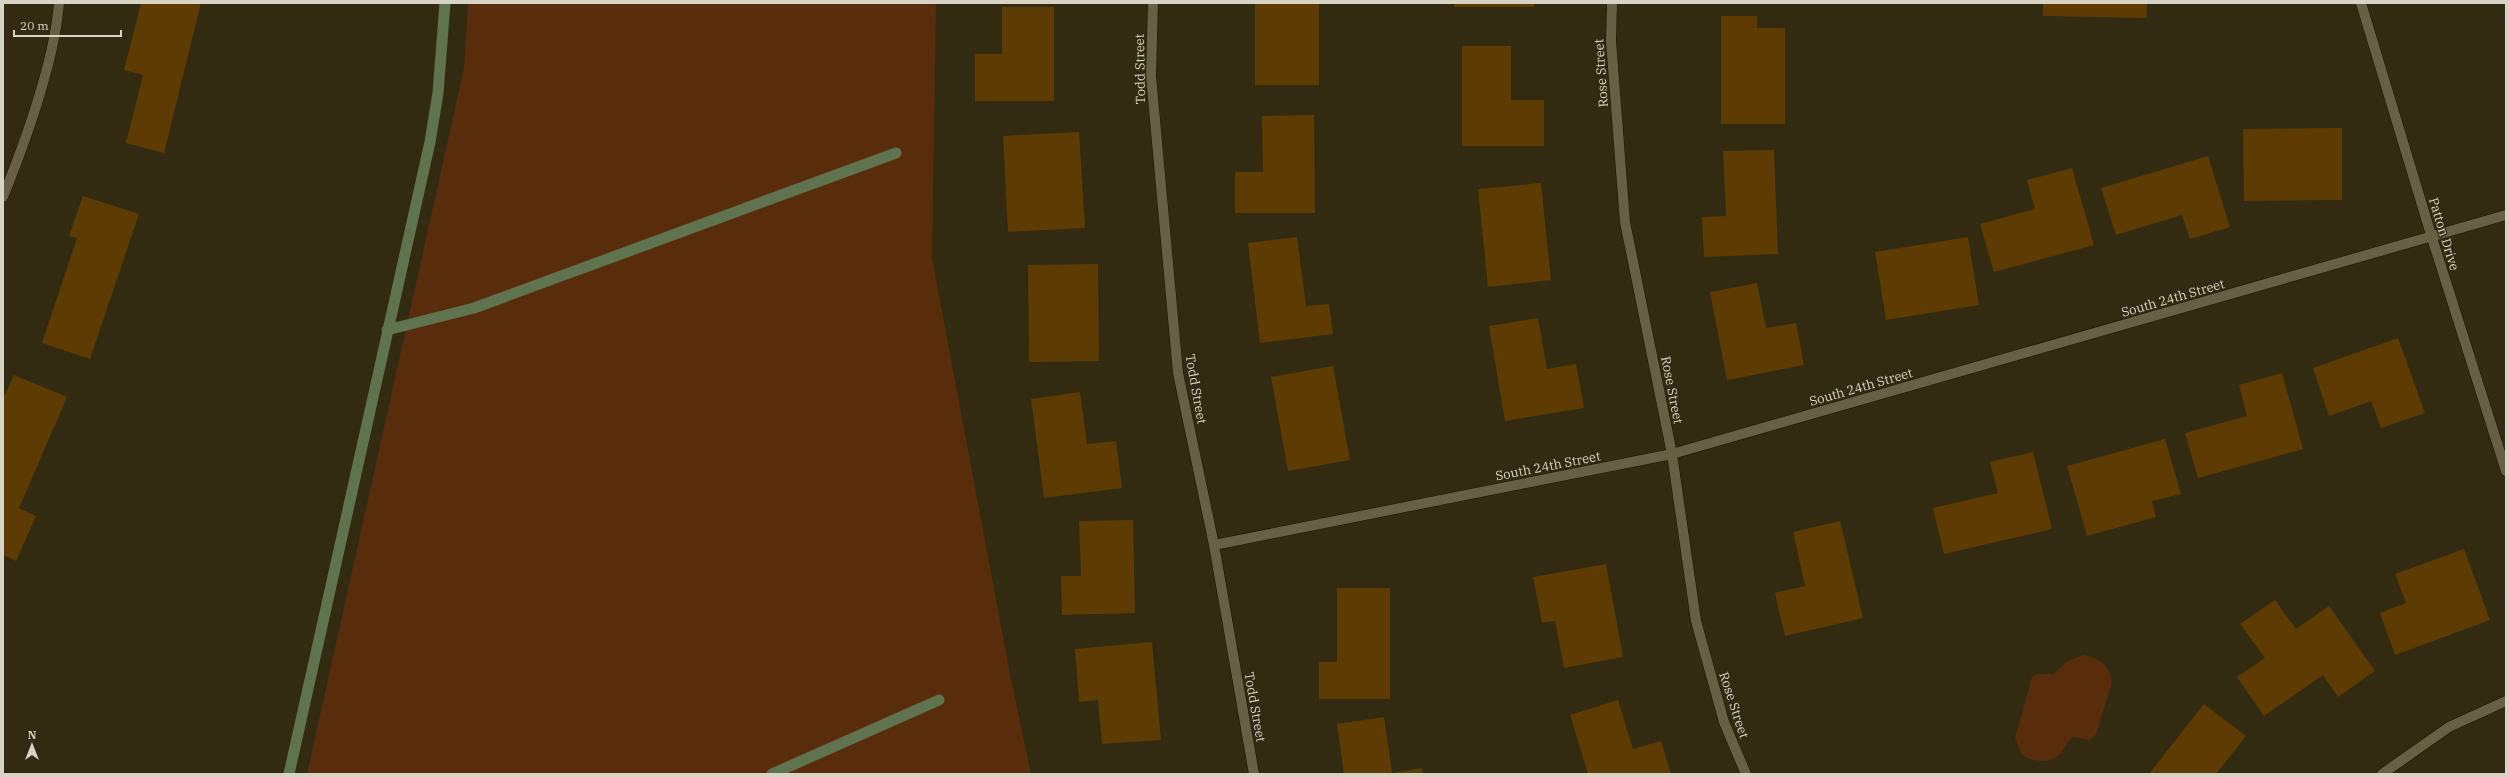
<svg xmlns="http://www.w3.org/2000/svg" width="2509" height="777" font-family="'IBM Plex Serif',serif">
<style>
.green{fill:#592c0c}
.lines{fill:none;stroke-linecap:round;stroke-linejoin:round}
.stream{stroke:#60734f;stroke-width:11}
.building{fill:#5d3b03}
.minor-casing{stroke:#1a1300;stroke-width:11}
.minor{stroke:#676045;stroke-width:10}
.labels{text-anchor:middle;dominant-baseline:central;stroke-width:3;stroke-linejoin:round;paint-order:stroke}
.street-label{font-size:13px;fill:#d8d4c5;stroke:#322b12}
</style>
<rect width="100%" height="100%" fill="#322b12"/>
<!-- green -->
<path class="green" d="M468,3H936L932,258L1010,674L1031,774H307L464,68Z
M2083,655C2099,657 2110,666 2112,683L2096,734L2090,740L2073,737C2067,741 2065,748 2060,754C2050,765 2032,761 2022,755L2015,738L2032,677L2037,674H2053L2068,661Z"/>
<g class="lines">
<!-- stream -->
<path class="stream" d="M387,330L474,308L896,153
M289,774L430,142L438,93L445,3
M772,774L939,700"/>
</g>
<!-- building -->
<path class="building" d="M141,3H201L164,153L126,143L143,75L124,70Z
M1255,3H1319V85H1255Z
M1454,3H1534V7H1454Z
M2043,3H2147V18L2043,16Z
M1002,7H1054V101H975V54H1002Z
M1721,16H1757V28H1785V124H1721Z
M1462,46H1511V100H1544V146H1462Z
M1314,115L1315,213H1235V172H1263L1262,116Z
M2342,128V200L2244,201L2243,129Z
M1079,132L1085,228L1008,232L1003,136Z
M1774,150L1778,254L1704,257L1702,217L1726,216L1723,151Z
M2208,156L2230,227L2190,239L2182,215L2116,235L2101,188Z
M2072,168L2094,245L1994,272L1980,224L2035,209L2027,180Z
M1541,183L1551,280L1488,287L1478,189Z
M83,196L139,214L90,359L42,343L77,238L69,236Z
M1297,237L1306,306L1329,304L1333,334L1260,343L1248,243Z
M1968,237L1979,305L1886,320L1875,252Z
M1098,264L1099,361L1029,362L1028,265Z
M1757,283L1766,328L1796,323L1804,365L1727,380L1710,292Z
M1538,318L1547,369L1576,364L1584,408L1505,421L1489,326Z
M2398,338L2425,413L2381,428L2371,401L2329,416L2313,368Z
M1333,366L1350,460L1288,471L1271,377Z
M2282,373L2303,449L2198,478L2185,433L2247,416L2239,385Z
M14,375L67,397L19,508L36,516L16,561L3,555V399Z
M1080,392L1087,444L1116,441L1122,488L1044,498L1031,399Z
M2165,439L2181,494L2152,501L2156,517L2087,536L2067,466Z
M2033,452L2052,529L1944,554L1933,508L1998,493L1990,462Z
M1133,520L1135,613L1062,615L1061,576H1081L1079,521Z
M1840,521L1863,618L1785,636L1775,593L1805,586L1793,532Z
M2464,549L2490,620L2395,655L2380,613L2406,603L2395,574Z
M1606,564L1623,657L1564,668L1555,621L1542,623L1533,577Z
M1337,588H1390V699H1319V662H1337Z
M2275,600L2296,629L2329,606L2375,671L2338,697L2323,675L2264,716L2237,677L2265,658L2240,624Z
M1152,642L1161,740L1102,744L1098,700L1079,702L1075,649Z
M1618,700L1633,749L1661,741L1671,774H1588L1570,715Z
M2204,704L2246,736L2216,774H2149Z
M1384,717L1392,773L1422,768L1423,774H1344L1337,724Z"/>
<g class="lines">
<defs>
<path id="minor" d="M1153,3L1151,76L1178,373L1214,545L1254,774
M1612,3L1611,41L1625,222L1672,454L1696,621L1724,722L1746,774
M2361,3L2432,238L2506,471
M3,197C26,140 54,64 59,3
M1214,545L1672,454L2506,215
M2382,774L2449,727L2506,701"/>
</defs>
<!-- minor casing -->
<use href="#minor" class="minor-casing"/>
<!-- minor -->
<use href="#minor" class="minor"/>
</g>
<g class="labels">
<!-- street labels -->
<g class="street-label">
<text transform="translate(1140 69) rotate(-91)">Todd Street</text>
<text transform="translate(1601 73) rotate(-94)">Rose Street</text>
<text transform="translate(2444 234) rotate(73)">Patton Drive</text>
<text transform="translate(2173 298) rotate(-16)">South 24th Street</text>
<text transform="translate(1861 387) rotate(-16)">South 24th Street</text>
<text transform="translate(1196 389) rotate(80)">Todd Street</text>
<text transform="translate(1672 390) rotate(79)">Rose Street</text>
<text transform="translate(1548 466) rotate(-11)">South 24th Street</text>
<text transform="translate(1734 705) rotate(72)">Rose Street</text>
<text transform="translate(1255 707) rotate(80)">Todd Street</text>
</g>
</g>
<!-- border -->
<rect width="2509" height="777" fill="none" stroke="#d8d4c5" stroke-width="8"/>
<!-- north arrow -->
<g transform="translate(32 745)" stroke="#322b12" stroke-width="3" paint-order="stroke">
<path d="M0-3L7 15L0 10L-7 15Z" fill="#d8d4c5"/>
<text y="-6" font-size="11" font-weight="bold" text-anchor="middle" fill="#d8d4c5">N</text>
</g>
<!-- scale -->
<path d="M14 30v6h107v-6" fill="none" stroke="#d8d4c5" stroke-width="2"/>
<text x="20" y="30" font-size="12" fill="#d8d4c5" stroke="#322b12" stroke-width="3" paint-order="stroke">20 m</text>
</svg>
